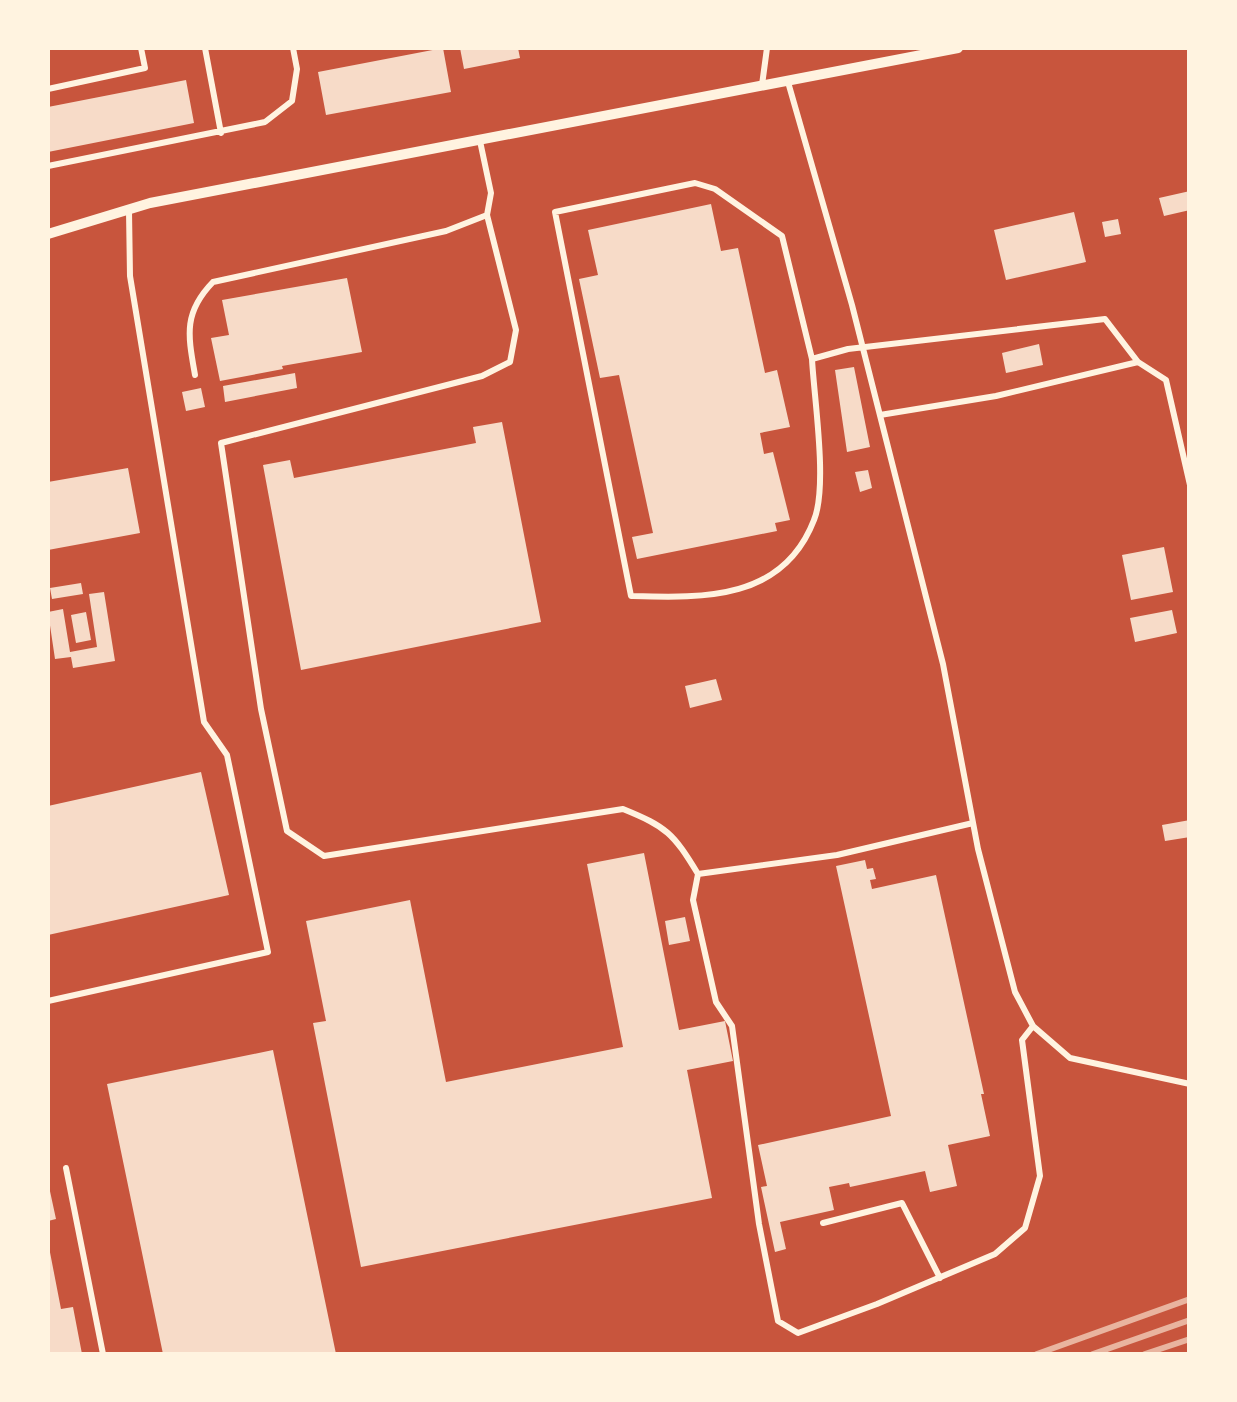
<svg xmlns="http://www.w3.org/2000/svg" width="1237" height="1402" font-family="'DM Sans',sans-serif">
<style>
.building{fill:#f7dbc8}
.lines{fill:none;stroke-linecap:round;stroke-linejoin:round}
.service{stroke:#fff3e0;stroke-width:6}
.minor{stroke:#fff3e0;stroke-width:10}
.rail{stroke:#e9b49f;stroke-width:6}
</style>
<rect width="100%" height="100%" fill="#c8553d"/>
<!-- building -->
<path class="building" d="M443,48L451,92L326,115L318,72Z
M460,48H518L520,58L464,69Z
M186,80L194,123L48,152V107Z
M1190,191V210L1164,216L1159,198Z
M711,204L721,251L738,248L765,373L777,370L790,427L760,433L764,454L773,452L790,520L775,523L777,531L637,559L632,537L653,533L619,375L600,378L579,279L598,275L588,230Z
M1074,212L1086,262L1006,280L994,230Z
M1118,219L1121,234L1105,237L1102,222Z
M347,278L362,352L282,366L283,369L220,381L211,338L229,335L222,300Z
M1039,344L1043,365L1006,373L1002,353Z
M854,367L870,447L847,452L835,370Z
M295,373L297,388L225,402L223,386Z
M201,388L205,407L186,411L182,392Z
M502,422L541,622L301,670L263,465L290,460L294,478L476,443L473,427Z
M128,468L140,533L48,550V482Z
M868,470L872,488L860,492L855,472Z
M1164,547L1173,592L1131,600L1122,555Z
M81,583L83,594L52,599L50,588Z
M104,592L115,661L73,668L71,657L55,659L48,612L63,609L70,652L97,647L89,594Z
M1172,610L1177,633L1135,642L1130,618Z
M86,612L91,640L76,643L71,615Z
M716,679L722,700L690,708L685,686Z
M201,772L229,895L48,935V806Z
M1190,820V837L1165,841L1162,825Z
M644,853L679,1030L725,1021L733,1061L687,1070L712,1198L361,1267L313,1023L326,1021L306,921L410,900L446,1082L623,1047L587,864Z
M865,860L867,869L873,868L876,879L870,880L872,889L936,875L984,1094H981L990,1136L948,1145L957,1186L930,1192L925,1171L850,1187L849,1183L829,1187L834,1210L780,1222L786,1249L775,1252L761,1187L767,1186L758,1145L891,1116L836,866Z
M685,917L690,941L669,945L665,921Z
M273,1050L336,1354H163L107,1084Z
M48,1182L56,1219L48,1221Z
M48,1242L61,1309L73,1307L82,1354H48Z"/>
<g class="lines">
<!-- service -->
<path class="service" d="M205,48L221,133
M788,82L852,305L943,664L978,849L1015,992L1033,1026L1070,1058L1190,1084
M762,85L767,48
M48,89L145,68L141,48
M48,166L265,122L292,101L297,69L293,48
M487,215L516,330L510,362L482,376L221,443L261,709L287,831L324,856L623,809C667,827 673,833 698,874L693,900L716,1002L732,1026L759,1224L778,1321L798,1333L877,1304L995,1254L1025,1228L1040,1176L1022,1040L1033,1026
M812,359C814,398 828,486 814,520C783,601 703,598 631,596L555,212L695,183L715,189L782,236L812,359L848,349L1105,319L1138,362L1166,380L1190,485
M195,375C188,335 183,313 213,282L446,231L487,215L491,193L480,141
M880,415L996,396L1138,362
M698,874L837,855L973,823
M48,1001L268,952L227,755L204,722L130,276L129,211
M66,1168L103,1354
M823,1223L902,1203L940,1278"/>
<!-- minor -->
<path class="minor" d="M48,234L150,203L958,48"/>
<!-- rail -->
<path class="rail" d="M1037,1354L1190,1299
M1093,1354L1190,1320
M1145,1354L1190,1339"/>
</g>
<!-- border -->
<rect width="1237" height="1402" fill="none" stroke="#fff3e0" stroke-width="100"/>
</svg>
